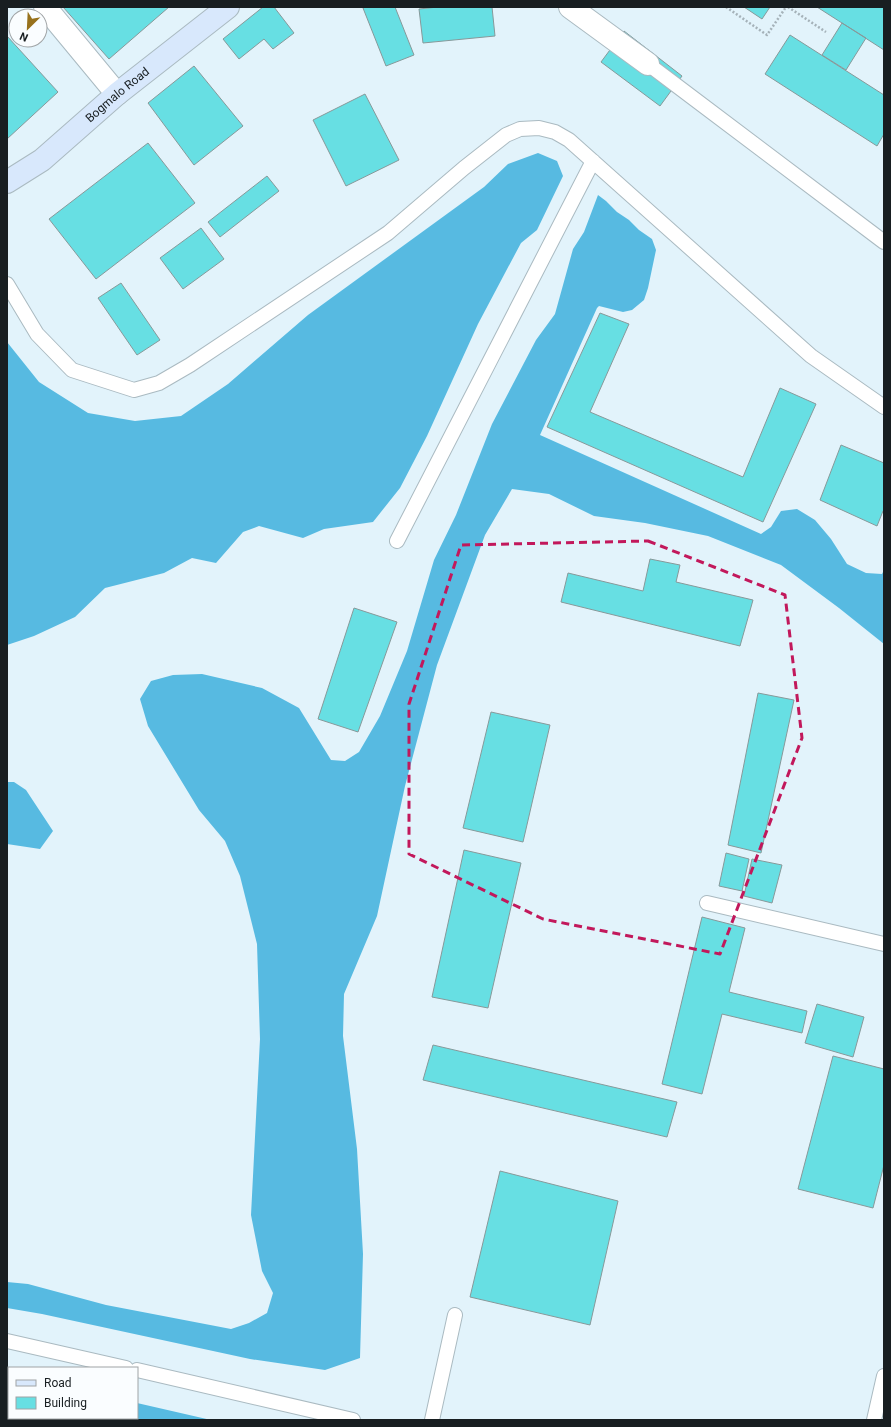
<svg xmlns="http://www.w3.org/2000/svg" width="891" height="1427" font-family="Roboto,sans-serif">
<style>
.forest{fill:#57bae1}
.building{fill:#67dfe3;stroke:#87999a}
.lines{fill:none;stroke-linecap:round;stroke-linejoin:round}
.lane-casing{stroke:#aabac1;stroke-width:16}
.street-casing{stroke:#aabac1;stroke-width:24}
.secondary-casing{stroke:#aabac1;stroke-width:24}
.path{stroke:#a5b2b9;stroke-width:2.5;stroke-dasharray:2 2;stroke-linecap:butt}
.lane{stroke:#fff;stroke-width:14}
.street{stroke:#fff;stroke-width:22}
.secondary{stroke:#d8e8fc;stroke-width:22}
.marked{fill:none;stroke:#c2185b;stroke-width:3;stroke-dasharray:8 5;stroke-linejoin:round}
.labels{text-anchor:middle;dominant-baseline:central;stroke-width:3.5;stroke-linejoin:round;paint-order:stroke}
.street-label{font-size:12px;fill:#181e21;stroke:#fafdff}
</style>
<rect width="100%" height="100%" fill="#e2f3fb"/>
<!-- forest -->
<path class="forest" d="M538,153L557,161L563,176L537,230L521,243L505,273L478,324L427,436L400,488L373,522L324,529L303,538L259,526L243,532L216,563L192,558L164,573L105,588L75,617L34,636L7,645V342L39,382L88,413L135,421L181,416L228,384L308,315L484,187L508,164Z
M598,195L606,201L617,212L629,220L639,230L652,239L656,250L648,288L644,300L632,310L623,312L599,306L597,308L540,435L761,534L771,527L781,511L797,509L815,520L831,539L847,564L866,573L882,574L884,570V644L839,608L781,565L708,536L645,523L594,516L549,494L512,489L485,535L437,665L405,786L377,916L344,994L343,1036L357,1149L363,1254L360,1358L325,1370L250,1359L42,1314L7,1308V1282L28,1284L106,1305L231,1329L249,1323L267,1313L273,1293L262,1271L251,1215L260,1039L257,944L240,876L225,841L199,810L148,726L140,699L151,681L173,675L202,674L262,688L299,708L331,760L345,761L359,752L380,716L407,651L434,560L456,515L492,424L536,340L555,314L573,249L584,232Z
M7,782H14L26,790L53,831L40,849L7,844Z
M7,1374L9,1375V1418H137V1403L211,1420H7Z"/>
<!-- building -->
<path class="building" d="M63,7H169L109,59Z
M263,7H274L294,33L273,49L264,39L239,59L223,39Z
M366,7H395L414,55L386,66L363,8Z
M438,7H492L495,36L423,43L419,9Z
M744,7H770L762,19Z
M817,7H884V50L842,23Z
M842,23L866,38L846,70L822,55Z
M624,31L682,76L660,106L601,62Z
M790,35L884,95V134L877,146L765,74Z
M7,36L58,92L7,139Z
M194,66L243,126L194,165L148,103Z
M365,94L399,160L346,186L313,120Z
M148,143L195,203L96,279L49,219Z
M267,176L279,191L220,237L208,222Z
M201,228L224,259L183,289L160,258Z
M121,283L160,340L137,355L98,298Z
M600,313L629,324L590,412L743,477L780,388L816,404L763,522L547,427Z
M841,445L884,463V512L883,511L877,526L820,500Z
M650,559L680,565L676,582L753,600L740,646L561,602L568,573L643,591Z
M354,608L397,622L358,732L318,719Z
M758,693L794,700L761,853L728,845Z
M491,712L550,725L523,842L463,828Z
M464,850L521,863L488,1008L432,997Z
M726,853L749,859L742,891L719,886Z
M752,859L782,865L772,903L744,896Z
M702,917L745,928L729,992L807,1011L802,1033L722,1014L702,1094L662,1084Z
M817,1004L864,1017L853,1057L805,1043Z
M433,1045L677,1102L667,1137L423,1080Z
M833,1056L884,1069V1165L873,1208L798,1189Z
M500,1171L618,1201L590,1325L470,1297Z"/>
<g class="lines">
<defs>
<path id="lane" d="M648,64L884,242
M7,284L37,334L72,370L134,390L159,383L190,365L388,233L464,168L506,135L520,129L539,128L555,132L569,140L811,356L884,407
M397,541L593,161
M707,903L884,944
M7,1341L126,1368
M137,1370L353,1420
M432,1420L455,1315
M874,1420L884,1376"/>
<path id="street" d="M45,7L117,94
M570,7L648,64"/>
<g id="secondary">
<path id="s1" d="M7,182L42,160L117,94L228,7"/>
</g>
</defs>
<!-- lane casing -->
<use href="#lane" class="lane-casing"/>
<!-- street casing -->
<use href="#street" class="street-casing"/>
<!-- secondary casing -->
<use href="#secondary" class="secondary-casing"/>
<!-- path -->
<path class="path" d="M726,7L767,35L786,7
M788,7L826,32"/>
<!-- lane -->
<use href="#lane" class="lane"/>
<!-- street -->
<use href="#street" class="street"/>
<!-- secondary -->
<use href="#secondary" class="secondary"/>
</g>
<!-- marked area -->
<path class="marked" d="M648,541L785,595L802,738L720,954L543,919L409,854V704L461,545Z"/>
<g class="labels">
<!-- street labels -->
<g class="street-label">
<text stroke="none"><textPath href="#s1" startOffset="141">Bogmalo Road</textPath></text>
</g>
</g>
<!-- border -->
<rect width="891" height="1427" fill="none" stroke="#181e21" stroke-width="16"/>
<!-- legend -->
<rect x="8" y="1367" width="130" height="52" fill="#fafdff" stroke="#a0a4a6"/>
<rect x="16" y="1380" width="20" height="6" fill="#d8e8fc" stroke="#a0a4a6"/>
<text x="44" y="1387" font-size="12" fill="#181e21">Road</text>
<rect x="16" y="1397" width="20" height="12" fill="#67dfe3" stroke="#a0a4a6"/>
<text x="44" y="1407" font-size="12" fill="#181e21">Building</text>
<!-- north arrow -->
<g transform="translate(28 28) rotate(204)"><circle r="19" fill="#fafdff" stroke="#a0a4a6"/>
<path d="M0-3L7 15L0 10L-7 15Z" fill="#98721d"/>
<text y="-6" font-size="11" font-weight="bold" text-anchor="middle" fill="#181e21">N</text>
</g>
</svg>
